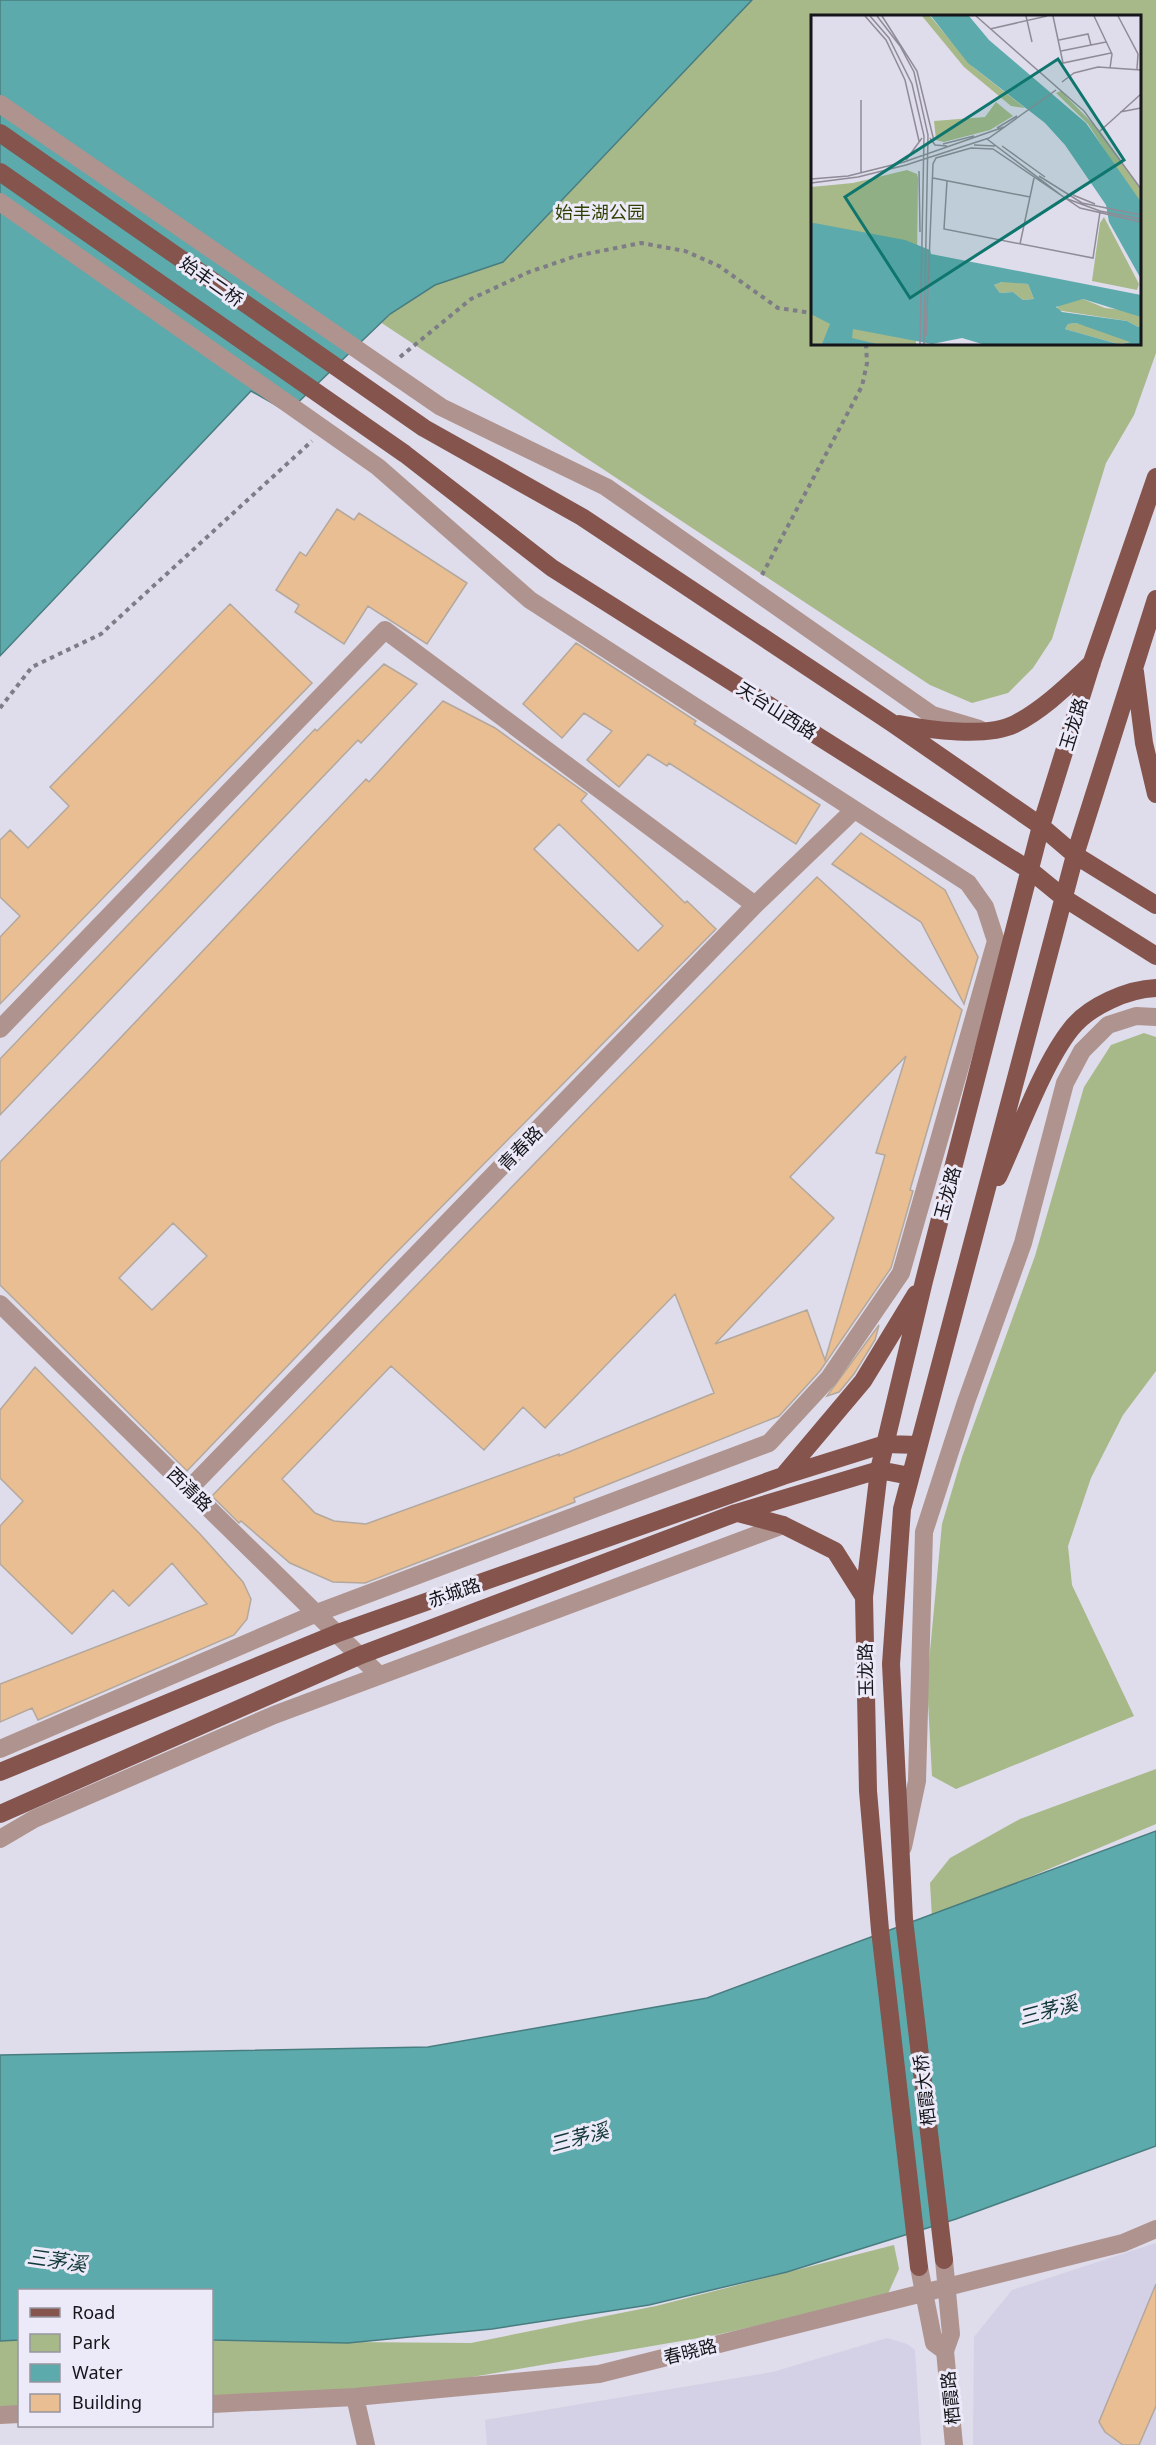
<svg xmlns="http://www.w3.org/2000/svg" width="1156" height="2445" font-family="'Noto Sans','Noto Sans SC',sans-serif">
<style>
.built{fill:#d4d0e6}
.green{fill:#a7b989;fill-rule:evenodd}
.water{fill:#5daaac;stroke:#487d80;stroke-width:1.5}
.building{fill:#eabe93;stroke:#b3a89d;stroke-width:1.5;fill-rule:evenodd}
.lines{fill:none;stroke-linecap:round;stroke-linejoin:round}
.path{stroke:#7e7c86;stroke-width:4;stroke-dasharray:4.5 4.5;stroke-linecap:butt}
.minor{stroke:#af938f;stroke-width:18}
.major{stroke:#84544d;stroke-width:18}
.labels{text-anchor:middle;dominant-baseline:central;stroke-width:6;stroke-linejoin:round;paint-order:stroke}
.park-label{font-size:18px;fill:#314103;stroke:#eceaf8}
.street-label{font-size:18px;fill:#16151a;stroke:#eceaf8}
.water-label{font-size:20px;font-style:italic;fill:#123839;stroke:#eceaf8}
.inset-road{fill:none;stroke:#8f8c97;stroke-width:1.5}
.view{fill:#0f766e;fill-opacity:0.15;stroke:#0f766e;stroke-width:3}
.inset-edge{fill:none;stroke:#16151a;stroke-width:3}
</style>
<rect width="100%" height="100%" fill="#dfdceb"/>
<!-- built -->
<path class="built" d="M1156,2243V2445H973L974,2337L1012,2290Z
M887,2338L907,2344L915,2350L921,2445H487L485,2420L773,2372Z"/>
<!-- green -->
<path class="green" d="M0,0H1156V353L1134,415L1106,463L1052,639L1033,668L1008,693L972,703L930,685L0,71ZM812,16H1140V344H812Z
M1144,1033L1156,1037V1371L1123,1415L1091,1478L1068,1546L1072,1585L1134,1716L956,1789L932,1776L927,1683L942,1524L962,1457L1035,1256L1084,1087L1111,1045Z
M1156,1769V1824L932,1918L930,1883L950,1858L1020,1819Z
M894,2245L899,2269L887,2296L716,2335L355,2397L212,2404V2341L471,2343L656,2306Z
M0,2340H19V2414L0,2415Z"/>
<!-- water -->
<path class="water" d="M0,0H752L503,262L435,285L390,314L288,412L251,391L0,656Z
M1156,1831V2146L956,2219L787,2272L649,2305L492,2329L348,2343L212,2340V2290H20L19,2340L0,2341V2055L428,2047L707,1998Z"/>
<!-- building -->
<path class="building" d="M337,509L354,520L359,513L467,583L427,644L368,606L344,644L295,612L299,605L276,590L300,552L306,556Z
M230,604L312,683L0,1004V937L20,916L0,897V840L10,830L28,848L69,806L50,787Z
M576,643L696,721L694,724L820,805L796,844L669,763L667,766L648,754L619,787L587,760L612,731L584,713L562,738L523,704Z
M384,664L417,684L361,743L358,740L0,1115V1059L315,729L317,731Z
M443,701L495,728L587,794L581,801L685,903L687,901L716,929L385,1264L187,1471L0,1285V1162L87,1073L366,779L369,782ZM559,824L663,926L638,951L534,849ZM173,1223L207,1256L152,1310L119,1278Z
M861,833L945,890L978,957L964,1004L921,922L832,864Z
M817,877L962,1010L910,1190L913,1191L891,1268L820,1371L779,1416L574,1498L575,1502L365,1583L333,1582L290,1563L241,1521L239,1523L212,1496L601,1095ZM906,1056L876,1153L885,1155L825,1360L807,1310L715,1344L834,1218L790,1177ZM675,1294L714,1393L559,1456V1454L366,1524L334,1521L315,1513L282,1479L391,1366L484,1450L523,1407L545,1428Z
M879,1325L875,1340L854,1374L839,1392L827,1396Z
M35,1367L200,1534L243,1582L251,1599L247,1619L234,1635L38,1720L32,1708L0,1722V1684L207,1604L172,1563L129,1606L113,1590L72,1634L0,1564V1526L23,1501L0,1478V1410Z
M1156,2284V2406L1139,2445H1123L1105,2432L1099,2422Z"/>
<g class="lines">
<!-- path -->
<path class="path" d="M400,357L471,299L529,272L576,256L641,243L685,251L719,266L778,308L812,313
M762,575L862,386L867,363L866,344
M0,708L32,667L101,634L312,441"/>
<!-- minor -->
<path class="minor" d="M0,104L441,407L606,487L932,715L979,729
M0,202L378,467L530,600L968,883L985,907L996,941L901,1273L829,1378L769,1443L317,1613L0,1749
M0,1029L385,630L755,905
M0,1304L379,1675
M189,1489L755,905L854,810
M0,1839L34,1819L274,1715L783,1525
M903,1847L917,1781L924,1532L966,1402L1023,1243L1065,1083L1082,1051L1108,1025L1136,1016L1156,1017
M919,2267L934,2343L945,2351L951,2334L944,2260
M945,2351L954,2445
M355,2397L366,2445
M212,2404L355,2397L599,2374L1123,2243L1156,2229
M0,2415L20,2414"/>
<!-- major -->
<path class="major" d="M0,133L424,428L582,517L892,723L1041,826L1075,855L1156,905
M0,172L405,454L552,568L1031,871L1064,898L1156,956
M1135,672L1144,743L1156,794
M899,724C929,730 987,738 1015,724C1044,709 1068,685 1092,663
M998,1177C1018,1134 1043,1064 1071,1029C1089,1006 1128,989 1156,988
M783,1476L863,1381L916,1294
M738,1513L783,1525L835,1551L864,1597
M0,1772L338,1633L783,1476L885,1444L918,1445
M0,1814L361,1655L736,1513L879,1470L910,1476
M944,2260L904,1919L891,1664L902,1509L1075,855L1156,599
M919,2267L880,1930L868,1791L864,1597L879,1470L924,1281L1041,826L1092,662L1156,477"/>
</g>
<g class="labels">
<!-- park labels -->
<g class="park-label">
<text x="600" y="212">始丰湖公园</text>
</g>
<!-- street labels -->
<g class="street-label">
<text transform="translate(212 281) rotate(35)">始丰二桥</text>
<text transform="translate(777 710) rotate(32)">天台山西路</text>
<text transform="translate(1073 724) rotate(-73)">玉龙路</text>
<text transform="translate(520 1148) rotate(-46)">青春路</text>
<text transform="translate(947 1193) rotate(-75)">玉龙路</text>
<text transform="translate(190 1489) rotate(44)">西清路</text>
<text transform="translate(454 1592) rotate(-19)">赤城路</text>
<text transform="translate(865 1670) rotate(-91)">玉龙路</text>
<text transform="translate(924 2090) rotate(-97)">栖霞大桥</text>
<text transform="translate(690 2351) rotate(-14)">春晓路</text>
<text transform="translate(950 2398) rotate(-96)">栖霞路</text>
</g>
<!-- water labels -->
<g class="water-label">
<text transform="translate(1048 2010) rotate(-15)">三茅溪</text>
<text transform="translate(579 2137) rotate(-15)">三茅溪</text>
<text transform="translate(57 2260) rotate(8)">三茅溪</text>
</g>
</g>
<!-- overview -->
<g transform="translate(811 15)">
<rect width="330" height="330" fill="#dfdceb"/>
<path d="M111,1H119L162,52L214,93L200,91L153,52ZM250,76L289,116L330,174V192L277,109L245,78ZM185,87L202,101L179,115L133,127L125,125L123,106L174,102ZM96,155L106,159L107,163L105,329H0V172L42,168ZM293,202L328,269L326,275L281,266L289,208ZM194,266L217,269L223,284L212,285L202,277L189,278L183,270ZM272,284L294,293L321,296L330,302V310L327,312L316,306L245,295L249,288ZM265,308L307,319L320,327L307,329L254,314L257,309Z" fill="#a7b989"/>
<path d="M120,1H158L178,25L275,108L330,187V264L298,207L295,190L254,130L234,108L157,48ZM3,208L94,225L119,235L120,239L330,280V302L272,284L245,292L251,297L316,306L327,312L330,310V329H311L319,327L265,308L257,309L254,314L307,329H171L151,323L121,329L42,314L41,323L66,329H11L19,309L0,299V209ZM191,267L217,269L223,284L212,285L202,277L189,278L183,270Z" fill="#5daaac" fill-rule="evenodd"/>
<path class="inset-road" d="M54,1L75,25L94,65L108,126M59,1L78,23L101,69L113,121L109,329M66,1L89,31L103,57L117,120L113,329M71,1L106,56L123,126M165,1L273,96L330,174M215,1L221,27M242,1L252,48L300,38M283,1L301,39L299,53M307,1L327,39L326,54M179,14L236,1M248,25L277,19L280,30M250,36L295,27M251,67L263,58L287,52L330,55M50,85V158M309,97L330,93M186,113L206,101M289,116L330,79M119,123L124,130L136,131M176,124L254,183L289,196L330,204M132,129L163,121M163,130L184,131M191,131L234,162M95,145L111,123M108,156L109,217M228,161L271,188L330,200M122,163L219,182M0,164L37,161L93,147L193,112M136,166L133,214L282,243L289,197M0,168L47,162L95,150L178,123L245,75M262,180L284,189M209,229L223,163M115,321L122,149L125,143L160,133L182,134L269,193L330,207"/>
<path class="view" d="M247,44L313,145L99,283L34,182Z"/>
<rect width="330" height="330" class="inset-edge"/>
</g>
<!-- legend -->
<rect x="18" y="2289" width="195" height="138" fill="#eceaf8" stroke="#96959f" stroke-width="1.5"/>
<rect x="30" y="2308" width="30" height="9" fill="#84544d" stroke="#96959f" stroke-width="1.5"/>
<text x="72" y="2319" font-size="18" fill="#16151a">Road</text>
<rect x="30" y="2334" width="30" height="18" fill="#a7b989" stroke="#96959f" stroke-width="1.5"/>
<text x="72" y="2349" font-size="18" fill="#16151a">Park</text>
<rect x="30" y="2364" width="30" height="18" fill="#5daaac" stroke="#96959f" stroke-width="1.5"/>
<text x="72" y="2379" font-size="18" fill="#16151a">Water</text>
<rect x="30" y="2394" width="30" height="18" fill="#eabe93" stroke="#96959f" stroke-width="1.5"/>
<text x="72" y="2409" font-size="18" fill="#16151a">Building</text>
</svg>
